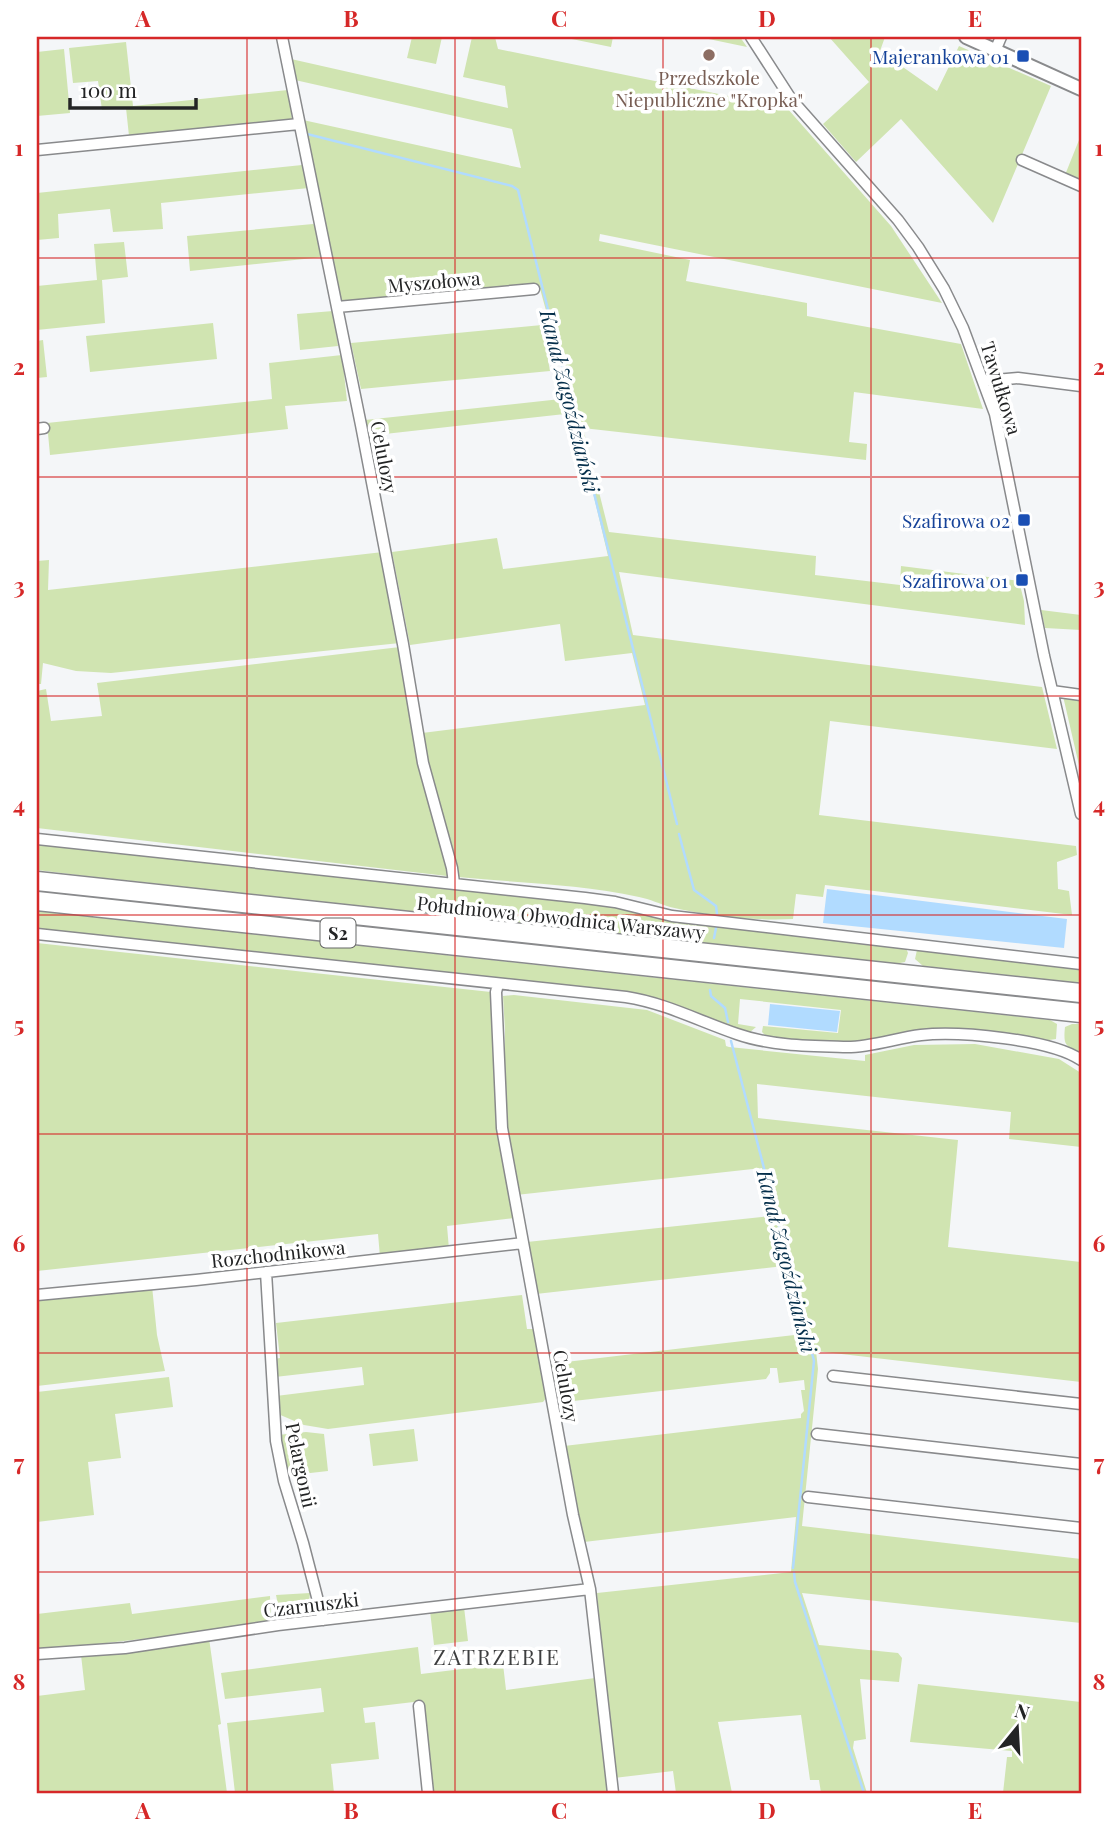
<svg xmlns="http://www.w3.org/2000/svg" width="1118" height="1830" font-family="'Playfair Display',serif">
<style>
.green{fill:#d0e4b1}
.water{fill:#b1dbff}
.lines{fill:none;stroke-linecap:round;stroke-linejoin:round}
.stream{stroke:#b1dbff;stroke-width:2.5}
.minor-casing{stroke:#898a8c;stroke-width:13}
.tertiary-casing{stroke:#898a8c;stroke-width:16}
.motorway-casing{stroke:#898a8c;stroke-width:21}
.minor{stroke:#fff;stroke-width:10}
.tertiary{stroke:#fff;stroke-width:12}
.motorway{stroke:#fff;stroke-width:18}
.grid{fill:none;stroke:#d62828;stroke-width:2;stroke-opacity:0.55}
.education-dot{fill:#8d6e63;stroke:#fff;stroke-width:2.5}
.transit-dot{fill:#1a4fb4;stroke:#fff;stroke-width:2.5}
.labels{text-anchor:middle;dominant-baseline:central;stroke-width:7;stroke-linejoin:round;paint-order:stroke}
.shield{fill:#fff;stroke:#656666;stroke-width:2}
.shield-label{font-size:18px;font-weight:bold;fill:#232425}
.transit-label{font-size:19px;fill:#164399;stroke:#fff;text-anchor:end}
.education-label{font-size:19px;fill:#785e54;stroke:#fff}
.street-label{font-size:19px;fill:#232425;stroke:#fff}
.water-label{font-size:21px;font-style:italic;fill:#042e4a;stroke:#fff}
.neighbourhood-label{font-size:21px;letter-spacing:2px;fill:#3d3e3f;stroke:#fff}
.neatline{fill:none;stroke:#d62828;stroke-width:2.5}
.grid-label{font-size:23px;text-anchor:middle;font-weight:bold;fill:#d62828}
</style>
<rect width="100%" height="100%" fill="#f4f6f8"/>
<!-- green -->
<path class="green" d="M412,37H442L436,64L407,58Z
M472,37H495L498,49L787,108L891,226L942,303L600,234L599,241L690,260L686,281L807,303V316L961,344L983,409L854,392L849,442L867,444L866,460L583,428L609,532L816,556L815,575L900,585L901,566L1019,581L1024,601L1025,625L619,572L633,635L1042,687L1057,749L830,721L819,815L1076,846L1077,855L1057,862L1058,889L1069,891L1072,915L825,885L823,897L796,894L793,919C753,921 709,916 670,907C660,904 650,899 639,897C580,884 518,883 458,877L423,750L422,733L645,705L632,653L565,661L560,624L410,645L392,552L497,538L503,569L608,556L574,413L367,436L365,420L570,398L539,285L344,303L339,300L303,120L521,168L512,129L295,80L291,59L508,108L505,86L463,77Z
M562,37H613L611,47Z
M699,37H740L747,47Z
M829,37H885L880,51L937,91L959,46L1051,86L993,223L901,119L856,162L823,124L869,82Z
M126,42L133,106L288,90L292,119L129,136L126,108L102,110L98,81L73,83L69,48Z
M64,49L70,113L37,116V52Z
M1081,135V182L1065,175Z
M302,165L309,188L161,203L163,229L113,232L110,209L58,214L59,238L37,240V193Z
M313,224L319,228L323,257L190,271L187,236Z
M124,242L128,277L102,280L105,323L37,330V286L97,280L94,244Z
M333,311L338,346L300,350L297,314Z
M213,323L217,359L90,372L86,336Z
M542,325L550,371L361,389L351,343Z
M43,340L47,377L37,378V341Z
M342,355L347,401L285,406L288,429L50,455L47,423L272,399L269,363Z
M383,552L400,643L111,673L76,671L43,663L41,684H37V561L49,560L48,590Z
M1041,610L1081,615V630L1045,628Z
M400,647L450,870L447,876L37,828V691L46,689L51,721L102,716L97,683Z
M1063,696L1081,698V774Z
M37,842L614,904L866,941L870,945L905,946L908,953L905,962L895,964L86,876L37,870Z
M37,889L1081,1001V1006L37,893Z
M37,911L1050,1020L1057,1024L1056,1039L1049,1040L956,1031L861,1043H825L767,1037L762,1032L763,1026L838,1033L841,1010L740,999L738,1024L756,1027L749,1033L666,1002L633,994L37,929Z
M37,943L491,992L515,1218L447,1226L449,1249L380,1257L378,1234L37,1271Z
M921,948L1081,968V983L923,966L915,959L917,950Z
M514,995L647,1010L725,1040L726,1046L729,1047L865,1061V1055L914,1045L975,1044L1059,1059L1081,1073V1147L1009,1139L1011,1112L757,1084L758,1118L958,1140L948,1247L1081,1262V1382L816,1351L818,1369L802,1526L1081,1559V1623L802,1593L819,1645L898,1653L902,1658L899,1682L860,1679L866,1739L854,1741L853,1748L867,1793H821L819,1780H810L801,1715L718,1722L732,1793H676L673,1771L614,1778L597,1593L791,1572L796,1517L584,1542L564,1446L801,1418V1414L804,1411L801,1390H805L804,1380L779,1383L777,1368H770V1373L766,1379L556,1403L549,1364L803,1334L784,1266L536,1294L527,1242L770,1216L762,1168L516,1195L504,1107L505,1030L503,996Z
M1072,1024H1081V1054C1066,1045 1063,1047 1065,1027Z
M152,1286L157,1335L165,1371L37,1386V1297Z
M522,1295L527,1329H535L547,1397L543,1402L328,1429L304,1425L278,1414L276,1396L364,1385L362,1367L275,1377L274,1359L280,1358L276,1323Z
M169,1377L173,1407L115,1414L121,1458L88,1462L94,1515L37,1522V1392Z
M414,1429L418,1461L373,1466L369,1434Z
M306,1432L324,1434L328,1471L284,1476L278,1435Z
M310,1593L308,1612L301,1617L281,1620L276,1595Z
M270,1596L271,1624L37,1651V1614L130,1603L132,1614Z
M464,1607L468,1641L434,1645L430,1611Z
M209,1638L221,1724L218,1725L227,1793H37V1696L85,1690L81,1655Z
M418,1647L421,1674L503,1664L506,1690L595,1678L608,1793H432L422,1701L363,1708L365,1723L375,1722L379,1759L331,1764L334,1793H235L227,1723L324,1712L321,1688L225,1699L221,1673Z
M918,1684L1081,1702V1793H1003L1007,1757H1012V1751L910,1742Z"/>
<!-- water -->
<path class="water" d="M827,889L1067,919L1064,948L823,923Z
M770,1004L840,1011L837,1032L768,1025Z"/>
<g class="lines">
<!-- stream -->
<path class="stream" d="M307,134L512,186L518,190L677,824
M679,834L694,890L716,906L717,914
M714,938L716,928
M710,990L711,996L725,1008L728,1022
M731,1041L814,1361L793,1568
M794,1572L795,1582L864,1793"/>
<defs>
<path id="minor" d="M282,37L361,425L403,644L423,763L452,868L454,883
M751,37L791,99L898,220L918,247L944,289L963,328L995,414L1044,656L1081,814
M995,51L1001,37
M37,150L299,124
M1022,160L1081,186
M337,307L534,289
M984,381L1018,378L1081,386
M37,429L44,428
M1052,691L1081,695
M37,839L585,898L615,902L672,916L1081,964
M37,934L626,997C665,1003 699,1021 737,1034C771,1046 811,1046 847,1047C872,1047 896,1038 921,1035C958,1031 1051,1039 1081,1060
M498,984L496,992L502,1128L573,1515L590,1589L613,1793
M266,1272L276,1441L284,1481L303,1543L323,1620
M37,1295L196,1280L523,1243
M833,1376L1081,1404
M817,1434L1081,1464
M808,1497L1081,1528
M37,1654L125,1648L278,1625L590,1589
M419,1706L428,1793"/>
<path id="tertiary" d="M966,37L1081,89"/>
<path id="motorway" d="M37,881L1081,993
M37,901L1081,1013"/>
</defs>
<!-- minor casing -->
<use href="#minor" class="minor-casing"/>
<!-- tertiary casing -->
<use href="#tertiary" class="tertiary-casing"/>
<!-- motorway casing -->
<use href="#motorway" class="motorway-casing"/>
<!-- minor -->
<use href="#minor" class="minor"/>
<!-- tertiary -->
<use href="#tertiary" class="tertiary"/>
<!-- motorway -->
<use href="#motorway" class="motorway"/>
</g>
<!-- grid -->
<path class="grid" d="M247,37V1793M455,37V1793M663,37V1793M871,37V1793M37,258H1081M37,477H1081M37,696H1081M37,915H1081M37,1134H1081M37,1353H1081M37,1572H1081"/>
<!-- markers -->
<circle class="education-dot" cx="709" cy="55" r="7"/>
<g class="transit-dot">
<rect x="1016" y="49" width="14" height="14" rx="3.5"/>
<rect x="1017" y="513" width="14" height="14" rx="3.5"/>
<rect x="1015" y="573" width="14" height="14" rx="3.5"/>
</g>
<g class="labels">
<!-- shield labels -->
<rect class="shield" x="320.5" y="918.5" width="35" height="29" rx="5"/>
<g class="shield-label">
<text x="338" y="933">S2</text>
</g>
<!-- transit labels -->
<g class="transit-label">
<text x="1009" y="56">Majerankowa 01</text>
<text x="1010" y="520">Szafirowa 02</text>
<text x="1008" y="580">Szafirowa 01</text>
</g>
<!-- education labels -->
<g class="education-label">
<text x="709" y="77">Przedszkole<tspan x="709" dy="22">Niepubliczne "Kropka"</tspan></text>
</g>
<!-- street labels -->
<g class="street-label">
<text transform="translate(434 281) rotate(-5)">Myszołowa</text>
<text transform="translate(1002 388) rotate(73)">Tawułkowa</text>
<text transform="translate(385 457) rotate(79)">Celulozy</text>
<text transform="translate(561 917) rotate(6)">Południowa Obwodnica Warszawy</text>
<text transform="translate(278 1253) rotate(-6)">Rozchodnikowa</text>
<text transform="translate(567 1386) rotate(80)">Celulozy</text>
<text transform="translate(302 1465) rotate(78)">Pelargonii</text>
<text transform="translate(311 1604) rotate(-7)">Czarnuszki</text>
</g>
<!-- water labels -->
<g class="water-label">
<text transform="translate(571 401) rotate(76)">Kanał Zagoździański</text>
<text transform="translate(788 1261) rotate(76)">Kanał Zagoździański</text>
</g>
<!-- neighbourhood labels -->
<g class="neighbourhood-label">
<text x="497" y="1656">ZATRZEBIE</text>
</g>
</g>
<!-- border -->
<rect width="1118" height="1830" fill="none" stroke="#ffffff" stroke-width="77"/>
<!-- north arrow -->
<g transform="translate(1017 1728) rotate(18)" stroke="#ffffff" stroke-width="5" paint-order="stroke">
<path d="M0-5L12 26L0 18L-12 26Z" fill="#232425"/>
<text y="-10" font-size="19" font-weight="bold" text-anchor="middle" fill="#232425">N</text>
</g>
<!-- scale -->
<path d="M70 98v10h126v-10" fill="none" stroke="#232425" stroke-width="3.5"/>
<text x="80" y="98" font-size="21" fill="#232425" stroke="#ffffff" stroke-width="5" paint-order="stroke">100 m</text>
<rect x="38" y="38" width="1042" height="1754" class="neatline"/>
<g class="grid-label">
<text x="143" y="27">A</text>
<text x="351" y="27">B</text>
<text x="559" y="27">C</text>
<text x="767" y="27">D</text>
<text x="975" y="27">E</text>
<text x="19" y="156">1</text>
<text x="1099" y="156">1</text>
<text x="19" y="375">2</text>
<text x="1099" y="375">2</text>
<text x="19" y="594">3</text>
<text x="1099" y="594">3</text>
<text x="19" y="813">4</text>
<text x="1099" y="813">4</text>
<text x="19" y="1033">5</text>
<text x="1099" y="1033">5</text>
<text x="19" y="1252">6</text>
<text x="1099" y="1252">6</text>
<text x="19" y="1471">7</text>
<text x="1099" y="1471">7</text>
<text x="19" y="1690">8</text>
<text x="1099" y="1690">8</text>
<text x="143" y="1819">A</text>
<text x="351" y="1819">B</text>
<text x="559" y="1819">C</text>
<text x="767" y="1819">D</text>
<text x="975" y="1819">E</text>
</g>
</svg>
